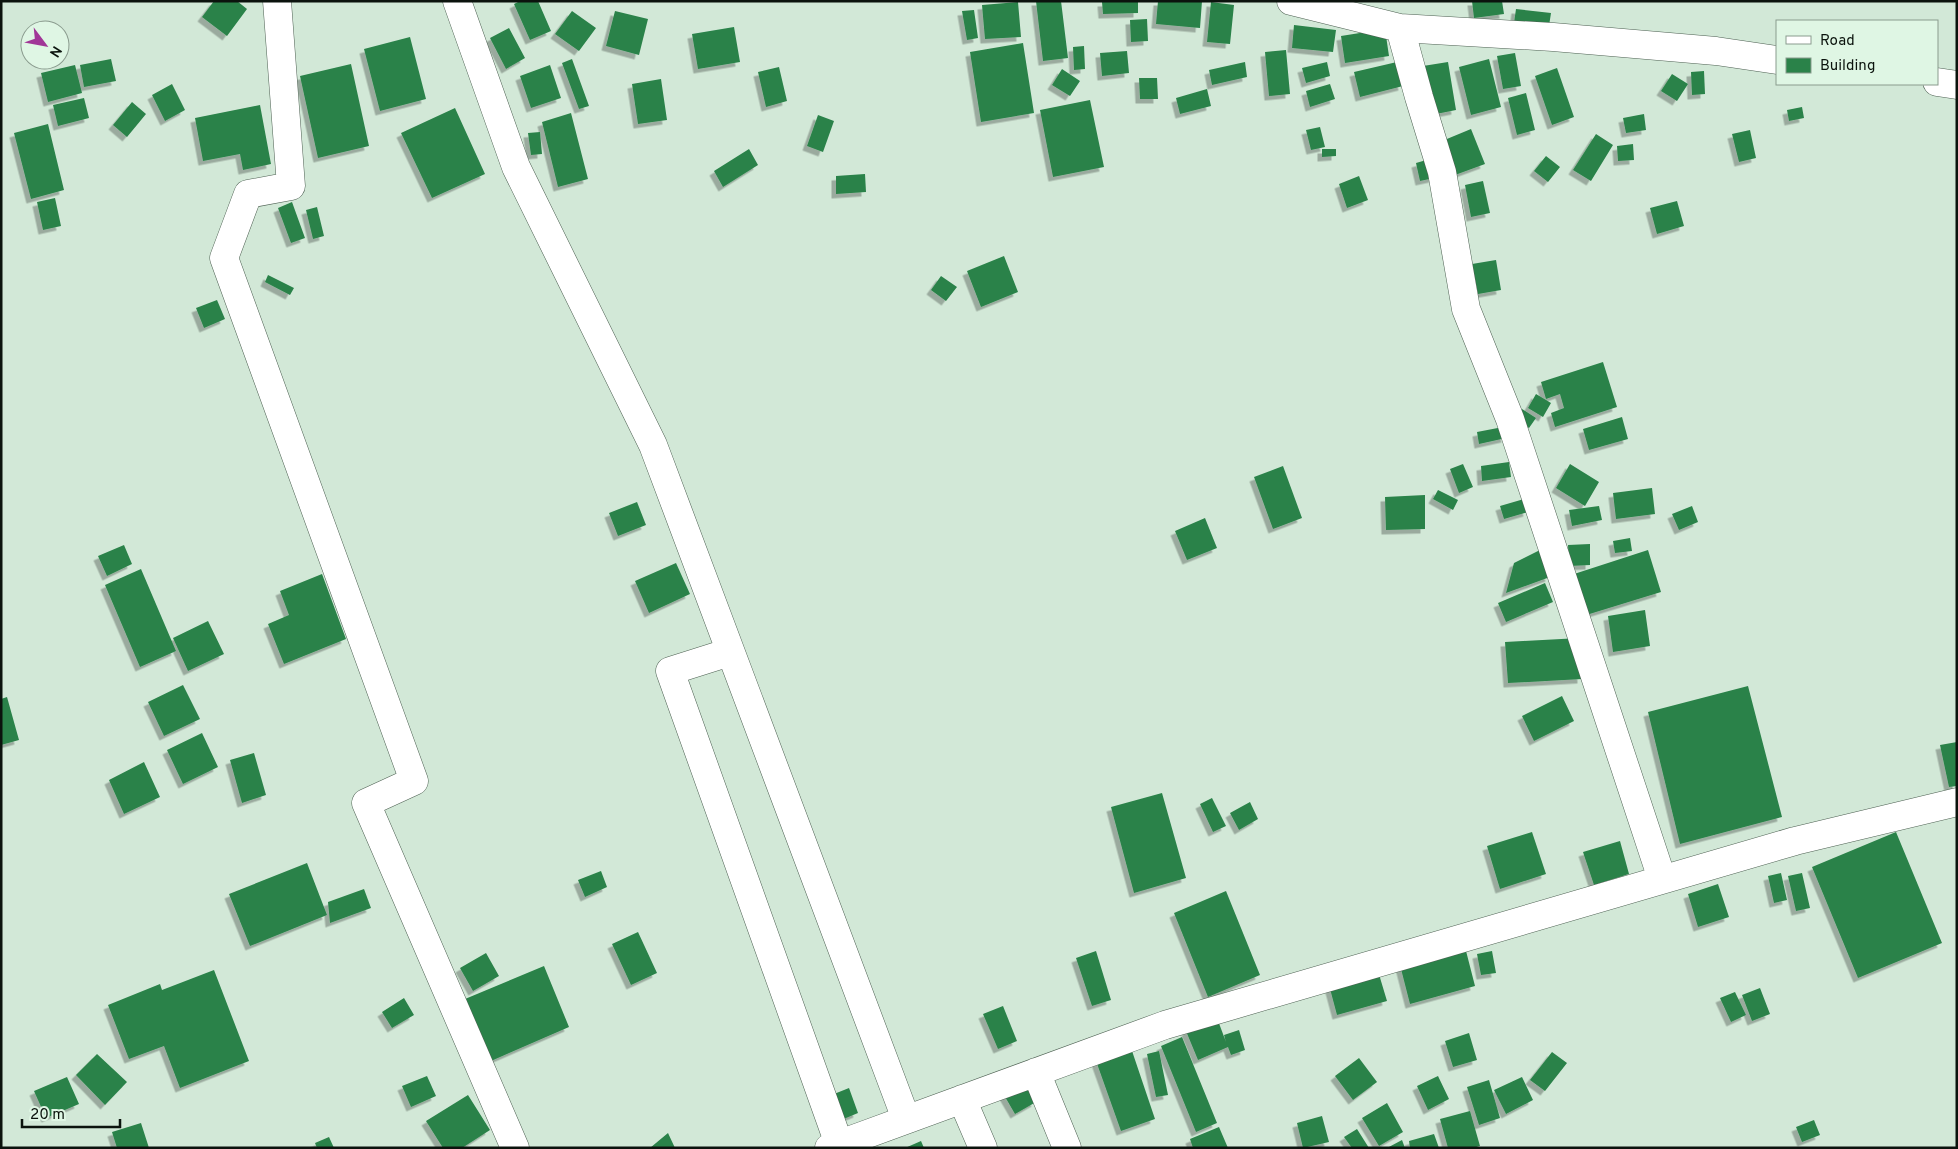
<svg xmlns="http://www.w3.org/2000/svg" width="1958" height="1149" font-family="Overpass,sans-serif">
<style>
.building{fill:#2a8249;filter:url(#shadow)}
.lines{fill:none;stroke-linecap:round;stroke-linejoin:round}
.minor-casing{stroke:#4e6153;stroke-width:29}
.minor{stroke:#fff;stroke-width:28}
</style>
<defs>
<filter id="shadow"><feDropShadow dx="-4.5" dy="4.5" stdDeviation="0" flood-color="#0004"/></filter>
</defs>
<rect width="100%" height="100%" fill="#d2e8d7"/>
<!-- building -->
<path class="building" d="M214,1H237L247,9L227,36L202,17Z
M520,1H538L551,31L530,40L514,4Z
M1036,1H1061L1068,58L1043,61Z
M1138,1V13L1103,14L1102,2Z
M1158,1H1202L1200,28L1156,24Z
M1472,1H1502L1504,14L1474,18Z
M1018,2L1021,37L985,39L982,5Z
M1211,2L1234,5L1230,44L1207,42Z
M1516,9L1551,13L1549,26L1514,23Z
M974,10L978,38L967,40L962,11Z
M572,11L596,28L579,51L555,34Z
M615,11L648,19L639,55L606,46Z
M1147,19L1148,41L1131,42L1130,20Z
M1294,25L1336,30L1333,52L1292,48Z
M734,27L740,62L698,69L692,34Z
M509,28L525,58L506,69L490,38Z
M1385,29L1389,56L1345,63L1341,36Z
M410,37L426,99L380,111L364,49Z
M1023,43L1034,113L981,122L970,52Z
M1084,46L1085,69L1074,70L1073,47Z
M1286,50L1290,94L1269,96L1265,52Z
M1127,51L1129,73L1102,76L1100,53Z
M1515,53L1521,86L1503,89L1497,56Z
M111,59L116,81L84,87L80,65Z
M572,59L589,106L579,109L562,63Z
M1489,59L1501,107L1471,115L1459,67Z
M1245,62L1247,77L1212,85L1209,70Z
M1327,62L1330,76L1306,83L1302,68Z
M1397,62L1403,86L1360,97L1354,72Z
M1448,62L1456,110L1431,115L1423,66Z
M351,64L369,146L318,158L300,76Z
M75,65L82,93L48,102L41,73Z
M550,65L561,98L531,108L520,76Z
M779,67L787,101L766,107L758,72Z
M1557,68L1574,117L1552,125L1535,76Z
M1062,69L1080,81L1070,96L1052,85Z
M1704,71L1705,94L1692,95L1691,72Z
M1672,74L1688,84L1677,101L1661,91Z
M1139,78H1157L1158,99H1140Z
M661,79L667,120L638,124L632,84Z
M172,84L185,110L165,121L152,95Z
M1330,84L1335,99L1310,107L1306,91Z
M1207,89L1211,106L1180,114L1176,98Z
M1526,93L1535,130L1517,135L1508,98Z
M84,98L89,118L58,126L53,105Z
M1090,100L1104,167L1053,177L1040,110Z
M132,102L146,114L127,137L113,125Z
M260,105L271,164L243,170L240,154L203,161L195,118Z
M1802,107L1804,118L1789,121L1787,110Z
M455,108L485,174L432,198L401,133Z
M571,113L588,179L558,187L542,122Z
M1644,114L1646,130L1626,133L1623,118Z
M818,115L834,121L823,152L807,146Z
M48,124L64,190L31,199L14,133Z
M1320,127L1325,147L1311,150L1306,130Z
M1471,129L1485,164L1455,175L1442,141Z
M1750,130L1756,158L1739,162L1732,134Z
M540,132L542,154L531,155L528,133Z
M1596,134L1613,145L1591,181L1573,170Z
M1633,144L1634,160L1618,161L1617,146Z
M749,149L758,165L723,187L714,171Z
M1322,149H1336V156L1322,157Z
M1546,156L1560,167L1548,182L1534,171Z
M1430,159L1434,178L1420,181L1416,163Z
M865,174L866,192L836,194V176Z
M1359,176L1368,200L1347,208L1339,184Z
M1483,181L1490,213L1471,217L1465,185Z
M55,198L61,226L43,230L37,202Z
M1677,201L1684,226L1657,234L1650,208Z
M292,202L305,238L291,243L278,208Z
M317,207L324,236L313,239L306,210Z
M1004,256L1018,292L981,307L967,271Z
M1496,260L1501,290L1478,294L1472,264Z
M268,275L294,288L290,295L265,282Z
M941,276L957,287L946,301L931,290Z
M217,300L225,319L204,328L196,308Z
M1603,362L1617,407L1555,427L1551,413L1564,408L1560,394L1546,399L1541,382Z
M1536,394L1551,403L1543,417L1528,408Z
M1522,409L1536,418L1529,428L1515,419Z
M1622,417L1628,439L1589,450L1583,429Z
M1503,427L1506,438L1479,444L1477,432Z
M1509,462L1511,477L1482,481L1481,466Z
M1463,464L1473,487L1459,493L1450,469Z
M1570,464L1599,482L1585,506L1556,488Z
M1283,466L1302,518L1273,529L1254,477Z
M1652,488L1655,514L1616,519L1613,493Z
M1438,490L1458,500L1453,510L1433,499Z
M1425,495V529L1386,530L1385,497Z
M1524,499L1528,512L1504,519L1500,506Z
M637,502L646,525L618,536L609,513Z
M1599,506L1602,520L1572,526L1569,510Z
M1692,506L1698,522L1679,530L1672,514Z
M1205,518L1217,548L1187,560L1175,531Z
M1630,538L1632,551L1615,553L1613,541Z
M1590,544V565L1569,566L1568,545Z
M124,545L132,564L107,576L98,556Z
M1540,550L1550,577L1506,593L1514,563Z
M1648,550L1661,592L1583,616L1571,575Z
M676,563L690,594L649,613L635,581Z
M141,569L176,651L140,667L105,585Z
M322,574L346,639L284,664L268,624L289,615L280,591Z
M1545,583L1553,602L1506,622L1498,603Z
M1645,610L1650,646L1613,652L1608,616Z
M208,621L224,654L188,671L173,638Z
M1580,638L1582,679L1508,683L1505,642Z
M183,685L200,719L164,736L148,702Z
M1748,686L1782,817L1680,844L1648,712Z
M1562,696L1574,721L1534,741L1522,716Z
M7,697L19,740L1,745V699Z
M202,733L218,767L183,784L167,750Z
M1957,742V786L1949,787L1940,745Z
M254,753L266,795L242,803L230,760Z
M144,762L160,797L124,814L109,780Z
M1162,793L1186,878L1134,893L1111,807Z
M1212,798L1226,826L1213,832L1200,804Z
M1250,802L1258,819L1239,830L1230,813Z
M1532,832L1546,874L1500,889L1487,846Z
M1896,832L1942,943L1858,978L1812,867Z
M1620,841L1629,874L1594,885L1583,852Z
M307,863L327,915L250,946L229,894Z
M601,871L607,887L585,897L578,880Z
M1781,873L1787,900L1774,903L1768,876Z
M1802,873L1810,908L1796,911L1788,876Z
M1718,884L1729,917L1698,927L1688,894Z
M364,889L371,908L330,923L328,902Z
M1226,891L1260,975L1208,997L1174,913Z
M638,932L657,973L631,985L612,944Z
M1465,947L1475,986L1410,1004L1400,965Z
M1096,951L1111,1000L1092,1006L1076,958Z
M1492,951L1496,973L1481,975L1477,954Z
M486,953L499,976L473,991L460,968Z
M544,966L569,1027L491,1061L465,999Z
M214,970L249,1061L180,1088L164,1046L129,1059L108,1005L160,984L162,990Z
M1378,971L1387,1001L1337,1015L1329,985Z
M1760,988L1770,1014L1752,1021L1742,995Z
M1735,992L1746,1015L1731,1022L1720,998Z
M404,998L414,1015L392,1028L382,1012Z
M1003,1006L1017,1041L998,1049L983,1014Z
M1217,1018L1226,1042L1224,1035L1239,1030L1245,1050L1231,1055L1228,1047L1198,1060L1186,1031Z
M1469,1033L1477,1060L1453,1067L1445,1041Z
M1182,1037L1217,1123L1196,1132L1161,1046Z
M1130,1045L1155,1119L1121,1131L1095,1058Z
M1159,1051L1168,1095L1156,1097L1147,1054Z
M1552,1052L1567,1063L1545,1091L1530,1080Z
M97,1054L127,1082L105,1105L76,1075Z
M1359,1058L1377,1082L1353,1100L1335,1076Z
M427,1076L436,1096L411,1107L402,1086Z
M1438,1076L1449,1099L1428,1110L1417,1086Z
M67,1077L79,1104L46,1118L34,1091Z
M1522,1077L1533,1100L1506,1114L1494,1090Z
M1489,1080L1500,1118L1479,1125L1467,1087Z
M1025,1083L1036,1102L1015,1114L1004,1095Z
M849,1088L858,1113L834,1123L824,1098Z
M468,1095L490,1130L462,1148H443L426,1121Z
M1387,1103L1403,1132L1379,1146L1362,1118Z
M1470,1111L1480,1146L1473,1148H1448L1440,1119Z
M1322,1116L1329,1142L1303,1148L1297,1123Z
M1814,1120L1820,1135L1802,1142L1796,1127Z
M141,1123L149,1148H117L112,1132Z
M1219,1127L1228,1148H1193L1190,1139Z
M1357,1129L1369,1148H1352L1344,1137Z
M668,1133L675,1148H650Z
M1434,1134L1439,1148H1410L1409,1141Z
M329,1137L334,1148H317L315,1143Z
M1402,1140L1405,1148H1387Z
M921,1141L924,1148H905Z"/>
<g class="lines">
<defs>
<path id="minor" d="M277,1L291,186L248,194L224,258L414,781L366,803L515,1148
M457,1L516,167L653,445L906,1119
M1291,1L1400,28L1553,37L1716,51L1777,60
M1400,28L1419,97L1442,172L1466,309L1510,419L1662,879
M1937,82L1957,85
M730,652L670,671L839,1144
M1036,1072L1067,1148
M962,1099L983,1148
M829,1148L1165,1025L1795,841L1957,802"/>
</defs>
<!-- minor casing -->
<use href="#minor" class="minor-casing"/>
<!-- minor -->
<use href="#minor" class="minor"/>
</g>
<!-- border -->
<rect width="1958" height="1149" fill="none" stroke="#0b130d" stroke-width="5"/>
<!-- legend -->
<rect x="1776" y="20" width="162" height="65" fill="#dff6e4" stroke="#8a9b8e"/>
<rect x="1786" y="36" width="25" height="8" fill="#ffffff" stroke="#8a9b8e"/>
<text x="1820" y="45" font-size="15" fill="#0b130d">Road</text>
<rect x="1786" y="58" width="25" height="15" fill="#2a8249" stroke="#8a9b8e"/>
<text x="1820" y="70" font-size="15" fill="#0b130d">Building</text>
<!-- north arrow -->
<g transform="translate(45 45) rotate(122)"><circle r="24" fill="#dff6e4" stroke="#8a9b8e"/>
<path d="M0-4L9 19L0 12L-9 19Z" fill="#a13697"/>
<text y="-8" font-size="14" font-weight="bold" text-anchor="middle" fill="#0b130d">N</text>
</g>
<!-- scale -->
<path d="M22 1119v8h98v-8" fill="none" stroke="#0b130d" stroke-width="2.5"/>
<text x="30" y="1119" font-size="15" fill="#0b130d" stroke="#dff6e4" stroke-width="4" paint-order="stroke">20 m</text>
</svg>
